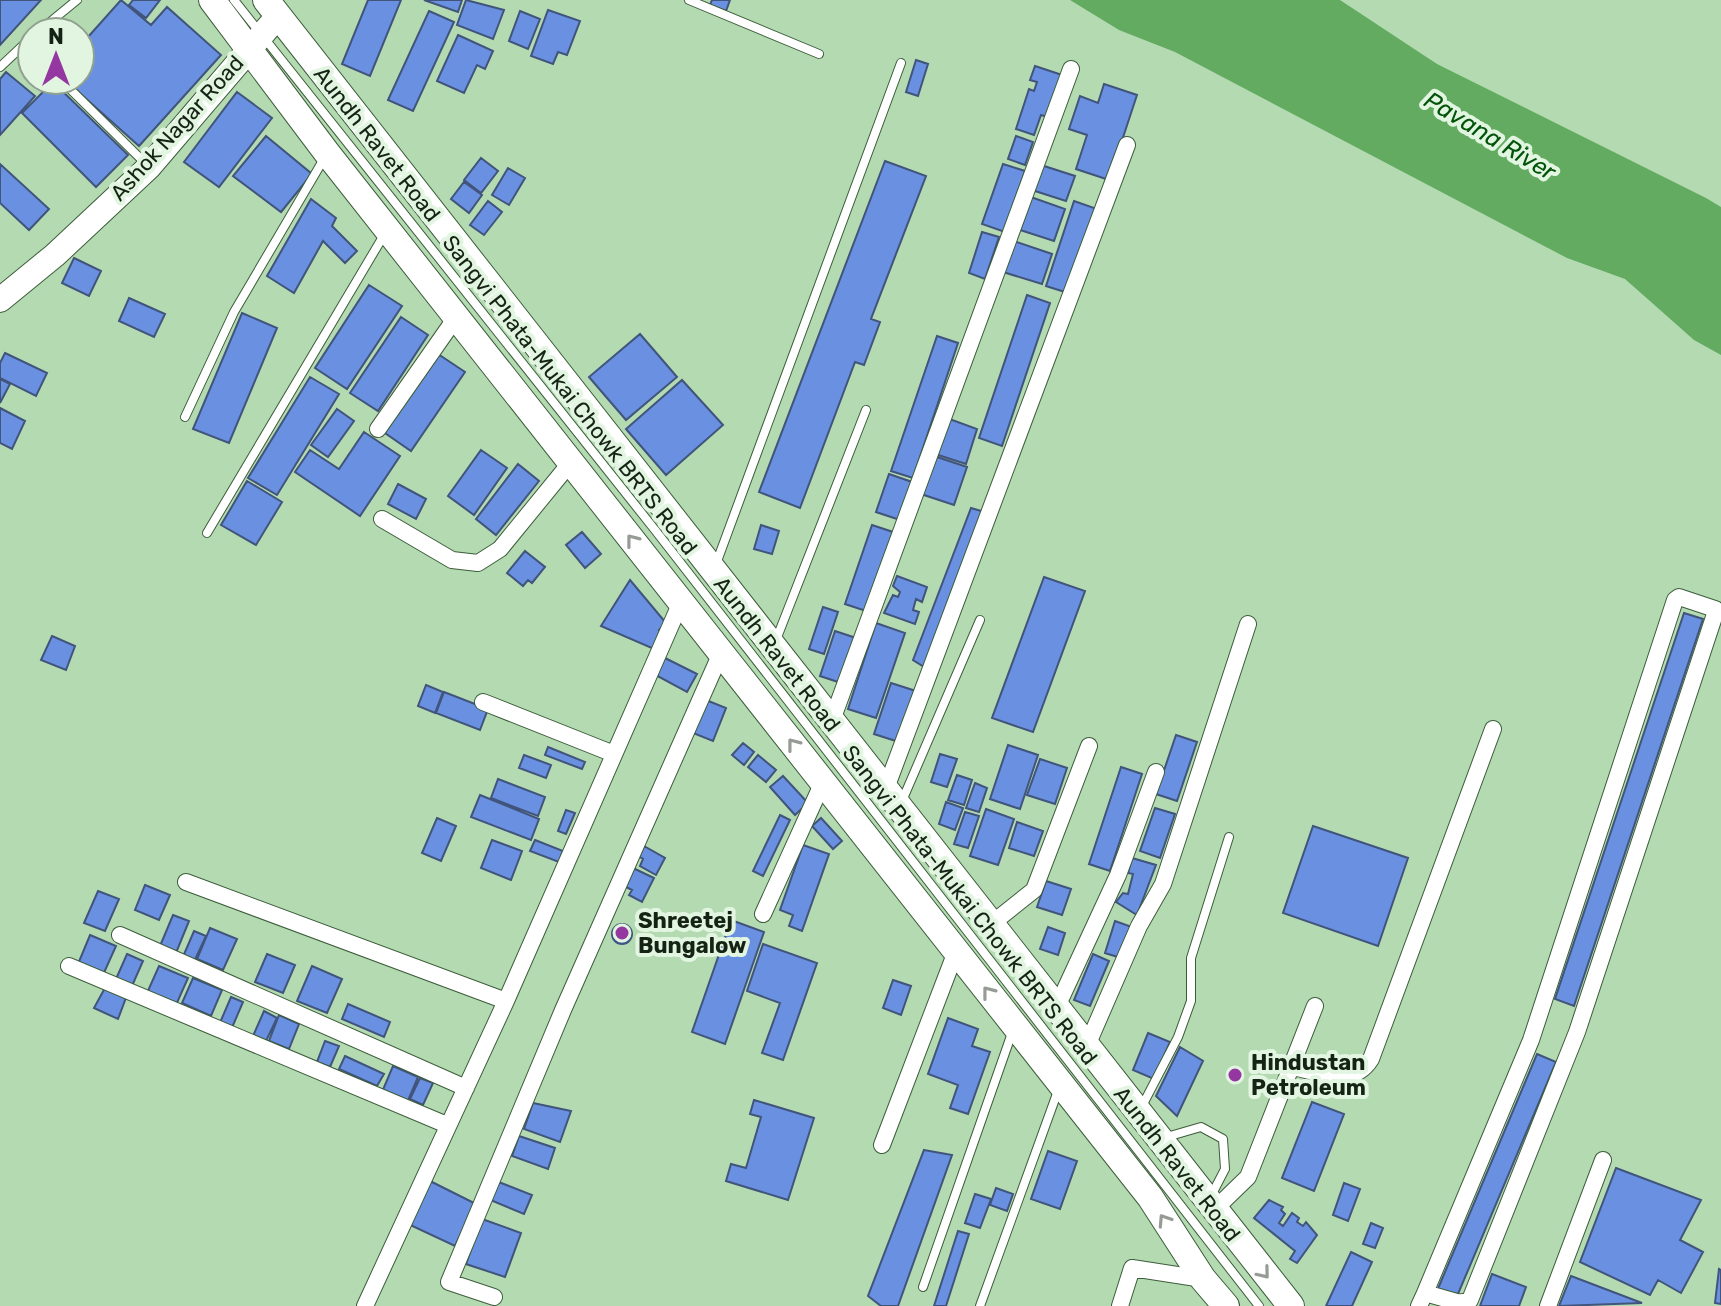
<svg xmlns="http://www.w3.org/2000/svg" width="1721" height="1306" font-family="Rubik,sans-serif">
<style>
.water{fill:#63ab61}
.building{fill:#6a91e1;stroke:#41547b;stroke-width:2}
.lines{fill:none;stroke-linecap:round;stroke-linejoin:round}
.lane-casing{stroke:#3c5d3a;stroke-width:10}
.street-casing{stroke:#3c5d3a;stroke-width:18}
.secondary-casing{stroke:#3c5d3a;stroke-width:26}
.primary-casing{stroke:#3c5d3a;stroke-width:28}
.lane{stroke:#fff;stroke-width:8}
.street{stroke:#fff;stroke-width:16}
.secondary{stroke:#fff;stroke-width:24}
.primary{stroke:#fff;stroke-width:26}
.oneway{stroke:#969c95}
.poi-dot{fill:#9537a0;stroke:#e2f5e1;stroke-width:3}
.labels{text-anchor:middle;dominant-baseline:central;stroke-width:8;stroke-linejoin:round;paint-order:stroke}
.street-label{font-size:22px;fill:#152314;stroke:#e2f5e1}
.poi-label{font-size:22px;font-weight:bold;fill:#152314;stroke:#e2f5e1;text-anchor:start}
.water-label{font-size:24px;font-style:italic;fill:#005308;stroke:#e2f5e1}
</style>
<rect width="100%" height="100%" fill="#b4dab2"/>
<!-- water -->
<path class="water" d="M1070,0H1340L1437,64L1706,198L1721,207V355L1694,340L1625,279L1567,258L1175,52L1119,30Z"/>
<!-- building -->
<path class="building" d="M0,0H41L0,45Z
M121,0L151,25L167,7L221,55L139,146L65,80H80V46Z
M133,0H160L146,18L129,5Z
M368,0H401L370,76L342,64Z
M424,0H462L458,12Z
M466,0L504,10L493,39L457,25Z
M712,0H730L726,11L710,5Z
M548,10L580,21L567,55L558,52L553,64L531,56Z
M429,11L454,22L413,111L388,100Z
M520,11L540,19L528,49L509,41Z
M458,35L493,51L485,69L477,65L464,93L437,81Z
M916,60L928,64L918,96L906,92Z
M1035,66L1065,76L1051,118L1041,115L1034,135L1016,129L1029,89L1034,91L1037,82L1030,80Z
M6,72L35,96L0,135V79Z
M53,82L128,155L96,187L22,113Z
M1104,84L1137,95L1109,180L1076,169L1087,135L1069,129L1080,96L1098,103Z
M237,92L272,118L219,187L184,162Z
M266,136L312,174L281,212L233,176Z
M1016,136L1033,142L1025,165L1008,159Z
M481,158L498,171L481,193L464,180Z
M885,161L926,176L871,319L880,322L864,365L855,362L800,508L759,492Z
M0,164L49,209L29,230L0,203Z
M1003,164L1025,171L1005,232L982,224Z
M1041,165L1075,176L1066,201L1032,190Z
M508,168L525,178L509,205L492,195Z
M464,182L482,195L469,213L451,199Z
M1028,196L1065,209L1054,241L1017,229Z
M311,199L336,218L332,226L357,251L345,263L323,241L294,293L267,276Z
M488,201L502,212L484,235L470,225Z
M1074,201L1097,209L1068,293L1046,286Z
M982,232L999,237L985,279L969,273Z
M1014,241L1052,254L1042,284L1003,272Z
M74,258L101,271L89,296L62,283Z
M369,285L402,306L347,389L315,368Z
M1027,295L1050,303L1002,446L979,438Z
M129,298L165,314L154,337L119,321Z
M242,313L277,328L229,443L193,429Z
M401,317L428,335L378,411L350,393Z
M640,334L677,377L626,420L589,377Z
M937,336L958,343L913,478L891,471Z
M435,352L465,372L411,451L382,431Z
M5,353L47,373L36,396L0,378V363Z
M310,377L339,394L277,495L248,478Z
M0,379L10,384L0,403Z
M682,380L723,425L666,475L626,429Z
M0,408L25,421L12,449L0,443Z
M337,409L354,421L328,457L311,445Z
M944,417L977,429L966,464L932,453Z
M364,432L400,456L360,516L295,472L310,450L339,469Z
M481,450L507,468L474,515L448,496Z
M934,456L967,467L954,505L921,494Z
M518,464L539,481L496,535L476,519Z
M889,474L915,483L903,521L876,512Z
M247,481L282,502L256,545L221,525Z
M398,484L426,499L416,519L388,504Z
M971,508L988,513L929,670L913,660Z
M761,525L779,531L772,554L754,549Z
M872,525L893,532L866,611L845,604Z
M582,532L601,554L585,568L566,545Z
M525,551L545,567L532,583L528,580L523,586L507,573Z
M897,576L927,587L922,602L916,599L913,610L919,612L915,624L884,613L893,595L898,597L900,592L893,586Z
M1044,577L1085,591L1033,732L992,718Z
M630,580L666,623L659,630L662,632L654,649L601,626Z
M823,607L838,612L824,654L809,649Z
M1684,613L1703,619L1574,1006L1555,999Z
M876,623L905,633L876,718L848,709Z
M835,631L856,638L841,683L820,676Z
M52,636L75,646L66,670L41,660Z
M661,656L697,674L687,692L652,673Z
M891,683L919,692L902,743L874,734Z
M426,685L443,692L435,713L418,706Z
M444,692L488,709L480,730L436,713Z
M701,698L726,708L713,741L688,731Z
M1176,735L1197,742L1177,801L1156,794Z
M743,743L754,752L744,765L732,755Z
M1008,745L1038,755L1020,809L990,799Z
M548,747L585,762L582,769L545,755Z
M940,754L957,759L947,787L931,782Z
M524,755L551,765L546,778L519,768Z
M758,755L776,770L766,782L748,767Z
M1040,759L1067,768L1055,804L1027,795Z
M1121,767L1142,774L1110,871L1089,864Z
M957,775L972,780L964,805L948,800Z
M783,776L808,803L795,815L770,787Z
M498,779L545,797L538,816L491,798Z
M975,783L987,788L979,812L966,808Z
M480,795L539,819L531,840L471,817Z
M946,802L963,808L955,830L939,824Z
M1155,808L1175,814L1160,858L1140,851Z
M986,809L1014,819L998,865L970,856Z
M566,810L575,813L566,834L558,831Z
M965,812L979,816L968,848L954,844Z
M780,815L790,820L763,876L753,871Z
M437,818L456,826L441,861L422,853Z
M821,818L842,841L833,849L812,826Z
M1017,822L1043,831L1034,856L1009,848Z
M1313,826L1408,858L1378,946L1283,913Z
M492,840L522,851L511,880L481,868Z
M535,840L563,851L559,862L530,851Z
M803,845L829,854L802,931L789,926L793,915L780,910Z
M644,846L665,858L656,875L640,866L643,859L638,856Z
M1132,858L1156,865L1137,915L1116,902L1123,893L1128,894L1133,874L1128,873Z
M633,868L654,878L642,902L629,895L632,890L624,886Z
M1046,881L1071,889L1062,915L1037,907Z
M145,885L170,895L159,920L135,910Z
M98,891L119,899L105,931L84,923Z
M173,915L189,921L176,953L160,946Z
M731,920L764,932L725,1044L692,1032Z
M1115,921L1132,927L1121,958L1105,953Z
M612 934a10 10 0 1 1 20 0a10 10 0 1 1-20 0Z
M1048,927L1065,933L1058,955L1040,949Z
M210,928L237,939L223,970L197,959Z
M194,931L206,936L193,964L182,959Z
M90,935L116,946L103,975L78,964Z
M763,944L817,963L783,1060L762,1053L780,1003L747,991Z
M127,954L143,961L132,986L116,979Z
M267,954L295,965L283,993L255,982Z
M1093,954L1109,961L1090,1006L1074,1000Z
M159,966L188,978L176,1005L147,993Z
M312,966L342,979L327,1013L297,1001Z
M193,978L222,990L211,1016L182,1003Z
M893,980L911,986L901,1015L883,1008Z
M106,986L127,995L118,1019L94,1008Z
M231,997L243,1002L231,1030L219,1025Z
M348,1004L390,1022L384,1037L342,1019Z
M264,1011L277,1018L266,1041L253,1036Z
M279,1015L299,1024L289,1049L269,1041Z
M948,1018L978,1029L972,1046L990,1052L968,1114L950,1108L958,1085L928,1074Z
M1148,1033L1170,1042L1154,1079L1133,1070Z
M325,1041L339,1046L330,1067L317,1062Z
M1180,1047L1203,1061L1177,1116L1156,1096Z
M1537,1054L1556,1062L1458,1294L1437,1291Z
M345,1056L384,1074L377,1086L339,1069Z
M393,1066L418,1077L407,1103L382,1092Z
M420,1078L433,1083L423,1105L410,1099Z
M754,1100L814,1118L788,1200L726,1181L731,1164L746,1168L761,1117L750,1114Z
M1312,1102L1344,1114L1314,1191L1282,1178Z
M533,1103L571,1111L560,1142L524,1129Z
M519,1136L555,1148L548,1169L512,1156Z
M924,1150L952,1155L898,1306H881L868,1296Z
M1048,1151L1077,1161L1060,1209L1031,1199Z
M1616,1168L1701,1200L1680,1240L1703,1252L1681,1293L1658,1280L1650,1295L1580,1262Z
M428,1180L476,1204L455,1246L406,1223Z
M496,1181L532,1195L524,1214L488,1199Z
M1344,1183L1360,1189L1348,1221L1333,1215Z
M996,1188L1013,1194L1007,1211L990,1205Z
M975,1194L991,1199L980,1228L965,1223Z
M1269,1200L1283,1207L1281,1210L1285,1214L1279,1223L1283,1226L1292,1213L1299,1218L1297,1222L1303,1226L1306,1222L1317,1235L1297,1263L1290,1259L1295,1251L1254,1218Z
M482,1219L521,1233L505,1277L466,1264Z
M1371,1223L1383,1228L1375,1248L1363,1244Z
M958,1231L969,1234L946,1306H934Z
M1351,1252L1372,1262L1352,1306H1326Z
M1719,1269L1721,1270V1304L1715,1303Z
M1492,1274L1526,1287L1519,1306H1480Z
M1571,1276L1642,1303L1559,1306Z"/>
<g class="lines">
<defs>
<path id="lane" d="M234,0L655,530L1259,1306
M689,0L819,54
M38,32L77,0
M0,67L32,37
M61,80L146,164
M185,417L234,312L325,157
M207,533L384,235
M716,564L901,63
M776,640L866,410
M902,801L980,620
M1140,1110L1178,1037L1191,1001V958L1229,837
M1163,1138L1201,1127L1223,1139L1225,1169L1211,1196
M923,1287L1013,1030
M980,1306L1059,1088"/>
<path id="street" d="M378,429L457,316
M382,519L452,560L478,563L500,549L571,462
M483,702L614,754
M831,723L1071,69
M885,791L1127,145
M186,882L506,1001
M763,914L823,782
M990,925L1034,890L1089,746
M120,935L466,1088
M69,966L447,1125
M1056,1009L1118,875L1156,772
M1086,1048L1139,926L1163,884L1248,624
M1292,1067C1320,1072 1353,1088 1371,1059L1493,729
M882,1145L955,954
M1214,1210L1248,1177L1315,1006
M494,1297L449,1282L563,1010L721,653
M365,1306L506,1001L681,602
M1120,1306L1132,1268L1203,1279
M1419,1306L1425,1293L1531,1040L1675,600L1679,597L1715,609V614L1577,1032L1470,1300L1460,1303L1425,1293
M1548,1306L1603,1160"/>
<path id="secondary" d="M0,300L55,255L149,167L278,16"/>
<path id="primary" d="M212,0L327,153L1150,1197L1203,1279L1226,1306
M266,0L1291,1306"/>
</defs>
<!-- lane casing -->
<use href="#lane" class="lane-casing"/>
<!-- street casing -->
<use href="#street" class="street-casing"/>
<!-- secondary casing -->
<use href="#secondary" class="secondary-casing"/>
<!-- primary casing -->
<use href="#primary" class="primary-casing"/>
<!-- lane -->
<use href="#lane" class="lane"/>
<!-- street -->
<use href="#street" class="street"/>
<!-- secondary -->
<use href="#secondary" class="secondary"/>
<!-- primary -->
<use href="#primary" class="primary"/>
</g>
<!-- one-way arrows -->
<defs><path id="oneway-chevron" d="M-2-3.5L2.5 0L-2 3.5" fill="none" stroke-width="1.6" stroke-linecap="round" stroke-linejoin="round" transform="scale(2)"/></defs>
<g class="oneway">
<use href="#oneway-chevron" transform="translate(632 540) rotate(-128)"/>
<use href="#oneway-chevron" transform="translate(793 744) rotate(-128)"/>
<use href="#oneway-chevron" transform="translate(988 992) rotate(-128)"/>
<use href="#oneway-chevron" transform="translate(1164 1220) rotate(-123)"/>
<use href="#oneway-chevron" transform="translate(1264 1273) rotate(51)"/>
</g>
<!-- markers -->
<g class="poi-dot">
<circle cx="622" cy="933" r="8"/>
<circle cx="1235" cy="1075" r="8"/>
</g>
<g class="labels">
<!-- street labels -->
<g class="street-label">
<text transform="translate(177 128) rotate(-48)">Ashok Nagar Road</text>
<text transform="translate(377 144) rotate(52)">Aundh Ravet Road</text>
<text transform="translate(570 395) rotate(52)">Sangvi Phata-Mukai Chowk BRTS Road</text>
<text transform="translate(777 654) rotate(52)">Aundh Ravet Road</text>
<text transform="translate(970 905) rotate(52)">Sangvi Phata-Mukai Chowk BRTS Road</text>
<text transform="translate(1177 1164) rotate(52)">Aundh Ravet Road</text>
</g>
<!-- poi labels -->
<g class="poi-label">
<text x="638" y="920">Shreetej<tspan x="638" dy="25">Bungalow</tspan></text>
<text x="1251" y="1062">Hindustan<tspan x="1251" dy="25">Petroleum</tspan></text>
</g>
<!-- water labels -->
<g class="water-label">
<text transform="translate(1490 136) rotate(31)">Pavana River</text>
</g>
</g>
<!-- north arrow -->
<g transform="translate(56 56)"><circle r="38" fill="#e2f5e1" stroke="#90a18f" stroke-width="2"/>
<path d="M0-6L14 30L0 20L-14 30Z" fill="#9537a0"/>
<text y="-12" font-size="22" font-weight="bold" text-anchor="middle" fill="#152314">N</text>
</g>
</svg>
